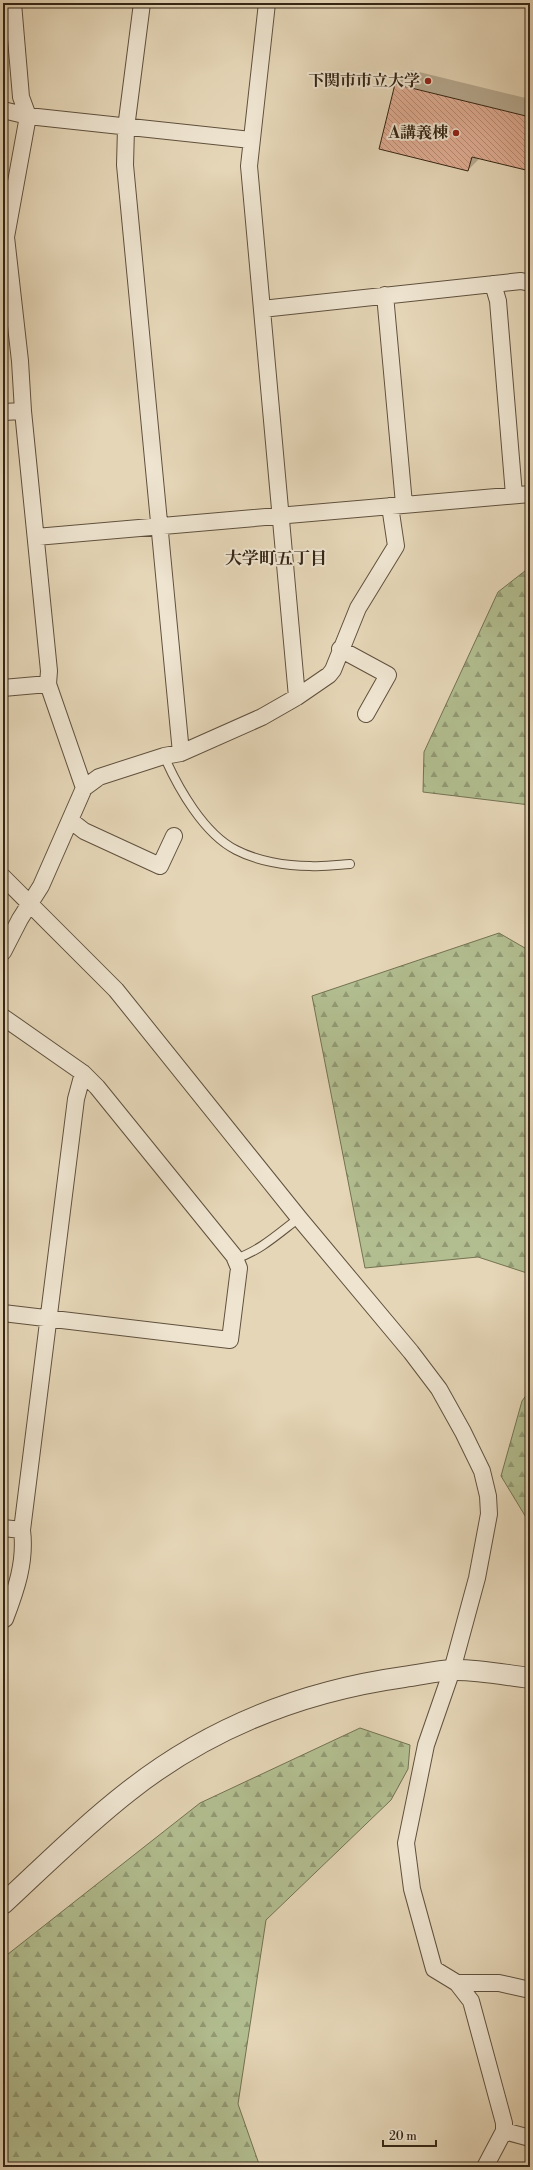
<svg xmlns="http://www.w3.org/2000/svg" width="533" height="2170" font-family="'Libre Bodoni','Noto Serif JP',serif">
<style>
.forest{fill:url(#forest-firs);stroke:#737252}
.shadow{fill:#0003}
.building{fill:url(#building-back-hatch);stroke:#342515}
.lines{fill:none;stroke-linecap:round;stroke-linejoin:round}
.service-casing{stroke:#60513e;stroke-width:10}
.minor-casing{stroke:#60513e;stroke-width:18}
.tertiary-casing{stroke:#60513e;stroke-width:22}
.service{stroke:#eee4d0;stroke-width:8}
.minor{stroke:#eee4d0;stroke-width:16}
.tertiary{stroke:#eee4d0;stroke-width:20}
.poi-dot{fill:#8f2418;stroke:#eee4d0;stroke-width:1.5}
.labels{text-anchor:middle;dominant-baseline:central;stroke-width:4;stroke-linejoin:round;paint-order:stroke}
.poi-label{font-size:16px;font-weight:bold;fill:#342515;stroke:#eee4d0;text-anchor:end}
.neighbourhood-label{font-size:17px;font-weight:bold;fill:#342515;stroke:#eee4d0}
</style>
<defs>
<pattern id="forest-firs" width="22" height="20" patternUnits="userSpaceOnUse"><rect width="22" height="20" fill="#b2be90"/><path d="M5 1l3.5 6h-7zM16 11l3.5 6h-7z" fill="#929a74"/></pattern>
<pattern id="building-back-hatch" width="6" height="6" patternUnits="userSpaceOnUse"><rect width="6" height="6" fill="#e0ad94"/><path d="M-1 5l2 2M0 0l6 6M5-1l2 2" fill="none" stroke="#b68d78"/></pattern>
</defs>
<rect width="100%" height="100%" fill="#e5d6b7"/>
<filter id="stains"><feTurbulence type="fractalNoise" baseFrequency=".005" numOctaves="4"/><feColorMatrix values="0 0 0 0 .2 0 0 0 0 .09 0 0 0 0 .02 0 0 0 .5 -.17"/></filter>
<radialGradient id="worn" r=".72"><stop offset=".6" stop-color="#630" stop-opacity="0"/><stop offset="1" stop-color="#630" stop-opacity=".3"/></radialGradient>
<!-- forest -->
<path class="forest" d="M530,567V805L423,792L424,752L498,592Z
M499,933L530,951V1274L478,1257L365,1268L312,996Z
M530,1390V1524L501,1476L522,1401Z
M360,1728L410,1745L408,1769L391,1800L266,1920L238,2104L260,2167H3V1958L200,1803Z"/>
<!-- shadow -->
<path class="shadow" d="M411,70L530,99V170L480,158L468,170L396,84Z"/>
<!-- building -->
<path class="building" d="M395,84L530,117V171L472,157L468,171L379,149Z"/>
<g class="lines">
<defs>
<path id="service" d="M164,756C178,788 204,834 236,850C257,861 286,866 310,866C323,867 337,865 350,864
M235,1259C260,1251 279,1233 299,1218"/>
<path id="minor" d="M13,3L21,97L28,116L6,237L20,361L23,411L49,671L48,684L84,788
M142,3L126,128L125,165L181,753
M267,3L249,166L297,697
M3,110L28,116L251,140
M493,284L498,301L514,495
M385,295L404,504
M262,309L521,281L530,283
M3,412L23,411
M36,537L530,494
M340,649L388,675L366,714
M3,688L48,684
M70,820L84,831L160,866L174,836
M3,877L116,990L299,1218L411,1352L439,1389L463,1432L482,1471L488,1496L489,1514L477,1578L452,1670L426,1745L406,1843L412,1889L434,1969L457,1983L471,2001L504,2123V2131L485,2167
M3,952L20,919L41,886L84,788L99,777L164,756L181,753L262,717L297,697L329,675L333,670L358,608L396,546L390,506
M3,1017L83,1073L97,1087L234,1256L239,1268L230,1340L3,1313
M3,1528L22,1530L76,1099L83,1073
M5,1619C16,1590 26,1562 22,1530
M457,1983H499L530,1990
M504,2131L530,2138"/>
<path id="tertiary" d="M3,1904C44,1866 84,1826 129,1791C209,1728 304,1691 404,1677C420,1675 436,1671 452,1670C476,1669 505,1675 530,1678"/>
</defs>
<!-- service casing -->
<use href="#service" class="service-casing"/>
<!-- minor casing -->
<use href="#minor" class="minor-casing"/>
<!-- tertiary casing -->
<use href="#tertiary" class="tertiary-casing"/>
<!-- service -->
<use href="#service" class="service"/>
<!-- minor -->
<use href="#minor" class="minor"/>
<!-- tertiary -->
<use href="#tertiary" class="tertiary"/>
</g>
<!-- markers -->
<g class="poi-dot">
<circle cx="428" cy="81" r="4"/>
<circle cx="456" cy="133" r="4"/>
</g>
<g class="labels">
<!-- poi labels -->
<g class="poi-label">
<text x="420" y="81">下関市市立大学</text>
<text x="448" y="133">A講義棟</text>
</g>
<!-- neighbourhood labels -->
<g class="neighbourhood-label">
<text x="276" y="559">大学町五丁目</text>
</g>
</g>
<!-- margin -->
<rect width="533" height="2170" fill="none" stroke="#e5d6b7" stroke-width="16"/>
<rect x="4" y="4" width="525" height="2162" fill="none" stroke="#342515" stroke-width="2"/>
<rect x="8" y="8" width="517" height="2154" fill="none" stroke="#342515"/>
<!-- scale -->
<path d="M383 2140v6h53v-6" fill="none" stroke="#342515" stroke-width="2"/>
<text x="389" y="2140" font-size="12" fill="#342515" stroke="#eee4d0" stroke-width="3" paint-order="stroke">20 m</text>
<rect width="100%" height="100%" filter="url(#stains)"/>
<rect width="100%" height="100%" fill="url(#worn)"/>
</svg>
